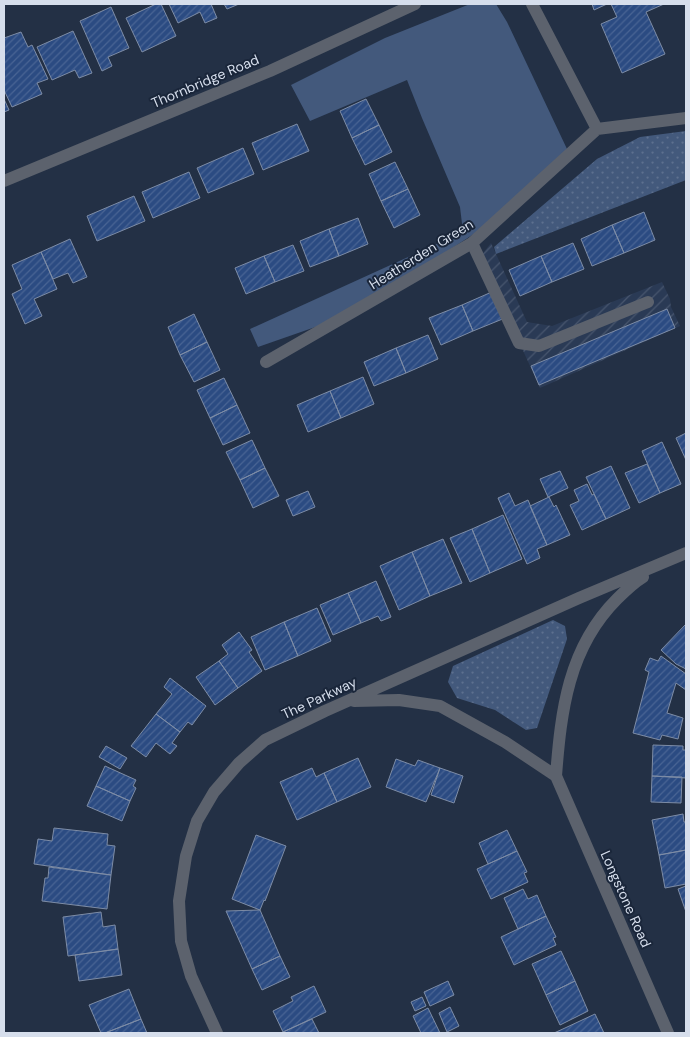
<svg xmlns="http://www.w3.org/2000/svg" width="690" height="1037" font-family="'DM Sans',sans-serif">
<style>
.industrial{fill:url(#industrial-furrows)}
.grass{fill:url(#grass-dots)}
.green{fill:#43597c}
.building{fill:url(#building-hatch);stroke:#7d8ca6}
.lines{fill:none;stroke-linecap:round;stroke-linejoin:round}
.lane{stroke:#5c626d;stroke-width:12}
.street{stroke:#5c626d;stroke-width:12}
.labels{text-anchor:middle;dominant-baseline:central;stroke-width:4;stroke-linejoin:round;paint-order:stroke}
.street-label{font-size:14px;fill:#d6deec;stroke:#1a263a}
</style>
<defs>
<pattern id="industrial-furrows" width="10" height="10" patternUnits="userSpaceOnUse" patternTransform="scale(1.25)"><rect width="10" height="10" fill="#2a3a55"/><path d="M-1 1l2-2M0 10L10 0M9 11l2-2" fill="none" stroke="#48566e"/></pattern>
<pattern id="grass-dots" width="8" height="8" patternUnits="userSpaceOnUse" patternTransform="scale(1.25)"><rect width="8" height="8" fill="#43597c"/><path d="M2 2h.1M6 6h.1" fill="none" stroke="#5d708f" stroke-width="1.8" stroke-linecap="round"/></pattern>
<pattern id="building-hatch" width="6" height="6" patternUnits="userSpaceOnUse" patternTransform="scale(1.25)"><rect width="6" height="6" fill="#2b4b82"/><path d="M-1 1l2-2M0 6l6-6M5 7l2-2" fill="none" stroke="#496494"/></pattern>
</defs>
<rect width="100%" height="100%" fill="#233045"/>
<!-- industrial -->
<path class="industrial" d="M491,243L527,322L552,326L662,282L670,299L671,307L680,326L540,388L496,291L477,261Z"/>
<!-- grass -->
<path class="grass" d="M686,131V180L496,254L494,247L597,159L640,137Z
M553,620L565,626L567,639L537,728L526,730L495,710L457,698L448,682L453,666Z"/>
<!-- green -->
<path class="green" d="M470,4H496L507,22L567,149L501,216L419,270L344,317L258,347L250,329L463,232L460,207L422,118L407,80L310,121L291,85L385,38Z"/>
<!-- building -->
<path class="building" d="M156,4H161L176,36L142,52L126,18Z
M169,4H211L217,18L205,23L200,12L178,23Z
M224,4H239L227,9Z
M592,4H607L594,10Z
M611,4H664L646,12L665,54L622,73L601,24L617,17Z
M111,7L129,48L108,57L112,66L102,71L80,21Z
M73,31L92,73L79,78L75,70L52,80L37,47Z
M21,32L28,47L32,45L48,79L37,83L42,94L12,107L4,90V38Z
M4,99L9,110L4,112Z
M366,99L379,125L352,138L340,111Z
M297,124L309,151L263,170L252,143Z
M379,125L392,152L365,165L352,138Z
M243,148L254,174L208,193L197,168Z
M395,162L408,189L381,201L369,174Z
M189,172L200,198L153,218L142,192Z
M408,189L420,215L394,228L381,201Z
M134,196L145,221L97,241L87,216Z
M644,212L655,240L624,253L612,225Z
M358,218L368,244L339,256L329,229Z
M612,225L624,253L592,266L581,239Z
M329,229L339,256L310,267L300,241Z
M70,239L87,277L73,283L68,273L53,279L41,252Z
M573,243L584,269L552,282L541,256Z
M293,245L304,271L275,282L264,256Z
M41,252L57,289L34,299L42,316L25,324L12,294L22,289L12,265Z
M264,256L275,282L246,294L235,268Z
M541,256L552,282L520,296L509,270Z
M494,291L505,318L473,331L462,305Z
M462,305L473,331L441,345L429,318Z
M667,309L675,328L539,385L531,366Z
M194,314L207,342L180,355L168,327Z
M428,335L438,359L406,373L396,348Z
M207,342L220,370L194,382L180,355Z
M396,348L406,373L374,386L364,362Z
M363,377L374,404L341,418L330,391Z
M224,378L237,405L210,418L197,390Z
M330,391L341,418L308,432L297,405Z
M237,405L250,433L223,445L210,418Z
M686,433V460L676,438Z
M252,440L265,468L240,480L226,452Z
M662,442L681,484L660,493L642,451Z
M647,464L660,493L639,503L625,473Z
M611,466L630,508L606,519L586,477Z
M265,468L279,496L253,508L240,480Z
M560,471L568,488L548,497L540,479Z
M587,484L592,495L594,494L606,519L582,530L570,505L579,501L574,490Z
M308,491L315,507L293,516L286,500Z
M509,493L515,506L528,500L547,545L537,549L540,558L527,564L498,498Z
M549,497L554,507L556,505L570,535L547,545L530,506Z
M503,515L522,559L490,573L472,529Z
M472,529L490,573L470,582L450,538Z
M443,539L462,583L430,596L412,552Z
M412,552L430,596L399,610L380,566Z
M376,581L391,617L381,621L378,616L361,623L348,593Z
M348,593L361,623L333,635L320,605Z
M317,608L331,641L298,656L284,622Z
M284,622L298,656L265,670L251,637Z
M686,624V669L676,664L661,650Z
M239,632L252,650L249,652L262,671L238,688L219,661L228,654L222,645Z
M661,656L686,674V690L676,683L667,713L683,718L678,739L662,735L660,740L633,733L649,672L645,670L650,658L658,661Z
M219,661L238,688L215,705L196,677Z
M170,678L206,706L192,725L188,722L180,732L156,714L172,694L164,687Z
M156,714L180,732L172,743L177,746L170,754L156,743L146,757L131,746Z
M653,745L683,746V750H686V778L652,776Z
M106,746L127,758L120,769L99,757Z
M358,758L371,787L337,802L324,773Z
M396,759L415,766L418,760L440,768L426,802L386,787Z
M105,766L136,780L133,786L136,788L130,801L96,786Z
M312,768L316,777L324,773L337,802L297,820L280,782Z
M440,768L463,776L454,803L431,795Z
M652,776L682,777L681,803L651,802Z
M96,786L130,801L122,821L87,806Z
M683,814L684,822H686V850L659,855L652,820Z
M54,828L108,834L107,845L115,846L111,875L34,864L38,839L52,841Z
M507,830L517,851L488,864L479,843Z
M256,835L286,846L265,901L264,900L260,910L232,899Z
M686,850V884L665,888L659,855Z
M517,851L527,872L524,873L528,882L491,899L477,869Z
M49,867L111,875L107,909L42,901L45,878H48Z
M686,886V912L678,889Z
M523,889L528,899L537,895L546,916L518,929L504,898Z
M260,910L280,956L252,969L226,911Z
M101,912L103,927L115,925L118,949L68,956L63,917Z
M546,916L556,937L553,938L556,945L514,965L501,937Z
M118,949L122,975L79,981L75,955Z
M561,951L575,981L546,995L532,964Z
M280,956L290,977L262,990L252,969Z
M448,981L454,995L430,1006L424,992Z
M575,981L588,1011L560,1025L546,995Z
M314,986L326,1012L283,1032L273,1011L293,1001L291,997Z
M129,989L141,1019L105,1033H101L89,1005Z
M422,997L426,1006L415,1011L411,1002Z
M450,1007L459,1026L447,1032L439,1013Z
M428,1008L440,1033H421L413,1016Z
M595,1014L604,1033H554L565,1028Z
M141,1019L147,1033H105Z
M312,1019L319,1033H284L283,1032Z"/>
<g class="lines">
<!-- lane -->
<path class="lane" d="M472,243L519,343L539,346L648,302"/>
<!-- street -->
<path class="street" d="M597,129L686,118
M4,181L270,71L415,4
M266,362L472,243L597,129L532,4
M643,577C633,583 625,591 617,599C568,648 561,711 556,776L668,1033
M354,701L399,700L440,706L505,742L556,776
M217,1033L191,976L181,941L179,901L186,856L197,821L214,792L239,763L265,740L325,711L579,598L686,553"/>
</g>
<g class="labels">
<!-- street labels -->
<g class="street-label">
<text transform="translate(205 81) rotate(-23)">Thornbridge Road</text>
<text transform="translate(421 254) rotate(-32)">Heatherden Green</text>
<text transform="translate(319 698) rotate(-25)">The Parkway</text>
<text transform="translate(626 899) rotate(66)">Longstone Road</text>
</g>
</g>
<!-- border -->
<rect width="690" height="1037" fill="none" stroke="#d6deec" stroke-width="10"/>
</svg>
